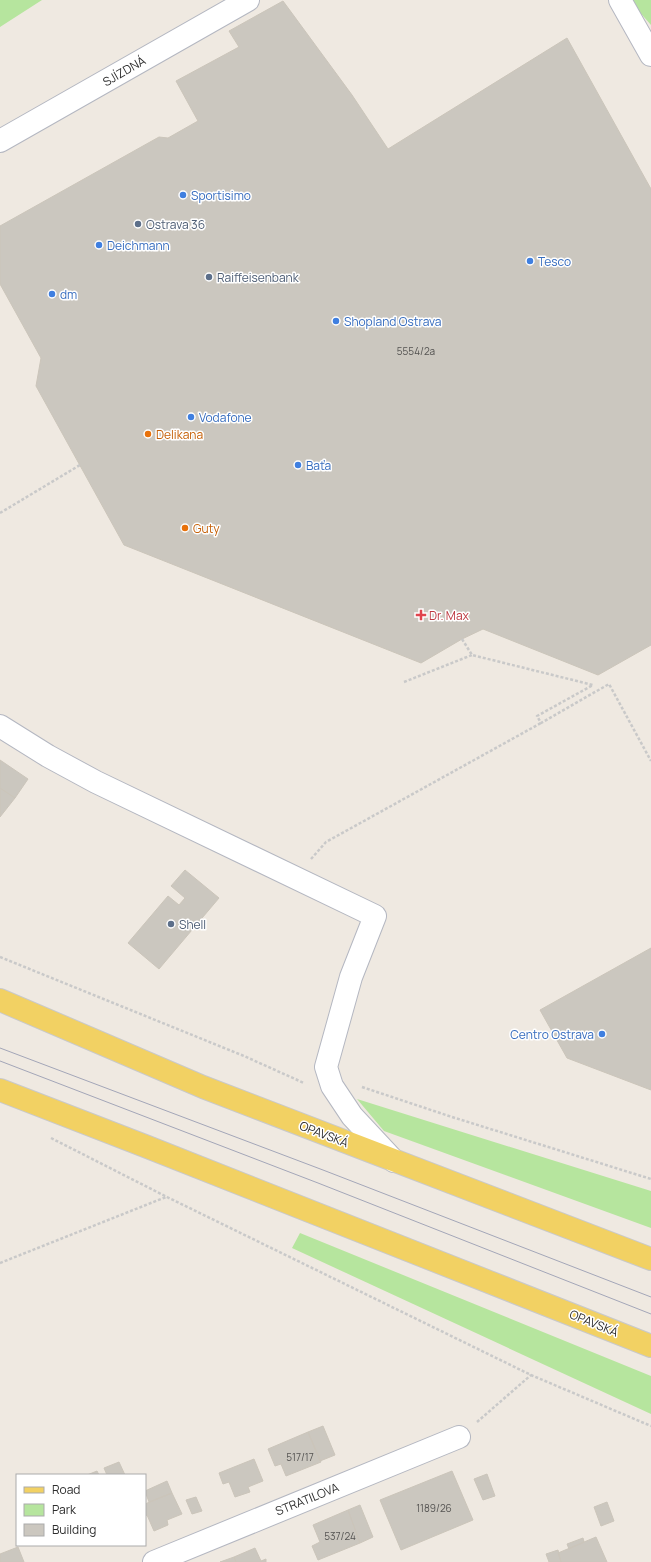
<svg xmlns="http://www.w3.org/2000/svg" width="651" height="1562" font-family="Manrope,sans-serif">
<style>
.green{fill:#b6e59e}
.building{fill:#cbc7bf;stroke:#cbc5ba}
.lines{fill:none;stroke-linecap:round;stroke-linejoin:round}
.minor-casing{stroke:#b4b7c1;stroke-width:24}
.major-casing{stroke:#c9c9c9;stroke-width:24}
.path{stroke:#c9c9c9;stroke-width:2.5;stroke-dasharray:3 2;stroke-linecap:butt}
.minor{stroke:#fff;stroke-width:22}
.major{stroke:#f2d163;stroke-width:22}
.tram{stroke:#a3a6b8;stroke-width:1}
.shop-dot{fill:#3f7fe0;stroke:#fff;stroke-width:1.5}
.service-dot{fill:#5c6f8a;stroke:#fff;stroke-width:1.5}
.food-dot{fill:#e8710a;stroke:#fff;stroke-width:1.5}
.health-dot{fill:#e0444e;stroke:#fff;stroke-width:1.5}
.labels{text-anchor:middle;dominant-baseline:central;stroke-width:3;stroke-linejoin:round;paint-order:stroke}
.number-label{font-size:10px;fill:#555452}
.street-label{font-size:12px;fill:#2e2e2e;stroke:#fff}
.shop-label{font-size:12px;fill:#366cbe;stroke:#fff;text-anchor:start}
.service-label{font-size:12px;fill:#4e5e75;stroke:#fff;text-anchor:start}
.food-label{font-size:12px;fill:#c56008;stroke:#fff;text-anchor:start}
.health-label{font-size:12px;fill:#be3a42;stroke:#fff;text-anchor:start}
</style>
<rect width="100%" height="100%" fill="#efe9e1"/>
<!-- green -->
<path class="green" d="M0,0H42L0,27Z
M629,0H651V25Z
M357,1099L651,1191V1228L384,1131Z
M300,1233L651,1376V1414L292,1248Z"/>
<!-- building -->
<path class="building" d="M283,1L352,95L388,149L567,38L651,189V645L598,675L483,629L462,639L421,663L124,545L36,386L41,358L0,284V226L159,137L168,138L198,121L176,81L239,47L229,31Z
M0,760L28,779L15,798L0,788Z
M0,788L15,798L0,817Z
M185,870L219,898L159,969L128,943L168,896L179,905L185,898L171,886Z
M651,948V1090L567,1058L540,1010Z
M323,1426L335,1455L320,1461L308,1432Z
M308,1432L321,1462L286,1476L281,1464L275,1466L268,1449Z
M254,1459L263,1481L248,1487L250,1492L235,1497L229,1482L223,1484L219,1473Z
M119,1462L125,1475H107L104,1468Z
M97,1471L99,1475H87Z
M452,1471L473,1520L401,1550L380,1500Z
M487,1474L495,1496L483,1500L474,1479Z
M167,1481L172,1493L149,1502L145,1491Z
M172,1493L182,1514L167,1520L168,1525L154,1531L147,1515L145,1516V1504Z
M196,1497L202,1511L192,1514L186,1500Z
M607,1502L614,1521L601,1526L594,1507Z
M360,1505L373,1537L360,1543L348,1510Z
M348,1510L360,1543L318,1560L312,1546L320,1542L313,1525Z
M596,1537L607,1562H561L558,1553Z
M583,1538L584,1542L569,1549L567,1544Z
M18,1547L24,1562H0V1554Z
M255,1548L261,1561L266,1559V1562H236L234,1557Z
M558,1550L561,1562H549L546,1554Z
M234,1557L236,1562H220Z"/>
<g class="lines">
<defs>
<path id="minor" d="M620,0L651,55
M0,141L248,0
M0,726L48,756L96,782L375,916L351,977L326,1067L332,1086L352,1116L394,1161
M154,1562L459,1437"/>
<path id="major" d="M0,1000L203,1087L651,1259
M0,1090L145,1146L651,1346"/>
</defs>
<!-- minor casing -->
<use href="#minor" class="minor-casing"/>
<!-- major casing -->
<use href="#major" class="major-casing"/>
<!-- path -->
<path class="path" d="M0,513L80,465
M462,639L472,655L593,685L537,716L541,723L609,684L651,761
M404,682L472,655
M311,859L326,842L541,723
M0,957L244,1056L304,1083
M362,1087L452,1117L651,1179
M51,1138L167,1197L531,1375L651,1426
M0,1263L166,1197
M477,1422L531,1375"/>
<!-- minor -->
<use href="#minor" class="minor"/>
<!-- major -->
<use href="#major" class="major"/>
<!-- tram -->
<path class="tram" d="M0,1048L323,1170L651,1297
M0,1061L318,1183L651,1314"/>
</g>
<!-- markers -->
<g class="shop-dot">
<circle cx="183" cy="195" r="4"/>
<circle cx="99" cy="245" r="4"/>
<circle cx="530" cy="261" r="4"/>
<circle cx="52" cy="294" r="4"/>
<circle cx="336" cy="321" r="4"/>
<circle cx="191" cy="417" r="4"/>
<circle cx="298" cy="465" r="4"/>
<circle cx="602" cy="1034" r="4"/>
</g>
<g class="service-dot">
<circle cx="138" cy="224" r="4"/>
<circle cx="209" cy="277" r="4"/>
<circle cx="171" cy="924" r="4"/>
</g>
<g class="food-dot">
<circle cx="148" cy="434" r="4"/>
<circle cx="185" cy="528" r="4"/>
</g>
<path class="health-dot" d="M419 609h4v4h4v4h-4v4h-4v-4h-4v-4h4z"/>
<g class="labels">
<!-- number labels -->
<g class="number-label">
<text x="416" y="351">5554/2a</text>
<text x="300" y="1457">517/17</text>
<text x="434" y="1508">1189/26</text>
<text x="340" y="1536">537/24</text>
</g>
<!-- street labels -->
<g class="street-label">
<text transform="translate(124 71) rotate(-30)">SJÍZDNÁ</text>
<text transform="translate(324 1134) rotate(21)">OPAVSKÁ</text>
<text transform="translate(594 1323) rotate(22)">OPAVSKÁ</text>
<text transform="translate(307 1499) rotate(-22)">STRATILOVA</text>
</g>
<!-- shop labels -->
<g class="shop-label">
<text x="191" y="195">Sportisimo</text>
<text x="107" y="245">Deichmann</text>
<text x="538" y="261">Tesco</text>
<text x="60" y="294">dm</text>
<text x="344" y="321">Shopland Ostrava</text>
<text x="199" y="417">Vodafone</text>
<text x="306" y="465">Baťa</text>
<text x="594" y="1034" text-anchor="end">Centro Ostrava</text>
</g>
<!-- service labels -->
<g class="service-label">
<text x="146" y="224">Ostrava 36</text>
<text x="217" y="277">Raiffeisenbank</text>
<text x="179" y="924">Shell</text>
</g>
<!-- food labels -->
<g class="food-label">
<text x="156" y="434">Delikana</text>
<text x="193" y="528">Guty</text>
</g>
<!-- health labels -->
<g class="health-label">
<text x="429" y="615">Dr. Max</text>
</g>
</g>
<!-- legend -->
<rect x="16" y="1474" width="130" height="72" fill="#ffffff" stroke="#ababab"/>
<rect x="24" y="1487" width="20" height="6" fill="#f2d163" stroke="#ababab"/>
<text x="52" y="1494" font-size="12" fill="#2e2e2e">Road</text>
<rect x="24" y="1504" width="20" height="12" fill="#b6e59e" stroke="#ababab"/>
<text x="52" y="1514" font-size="12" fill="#2e2e2e">Park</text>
<rect x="24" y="1524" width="20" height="12" fill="#cbc7bf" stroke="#ababab"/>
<text x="52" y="1534" font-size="12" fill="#2e2e2e">Building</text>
</svg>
